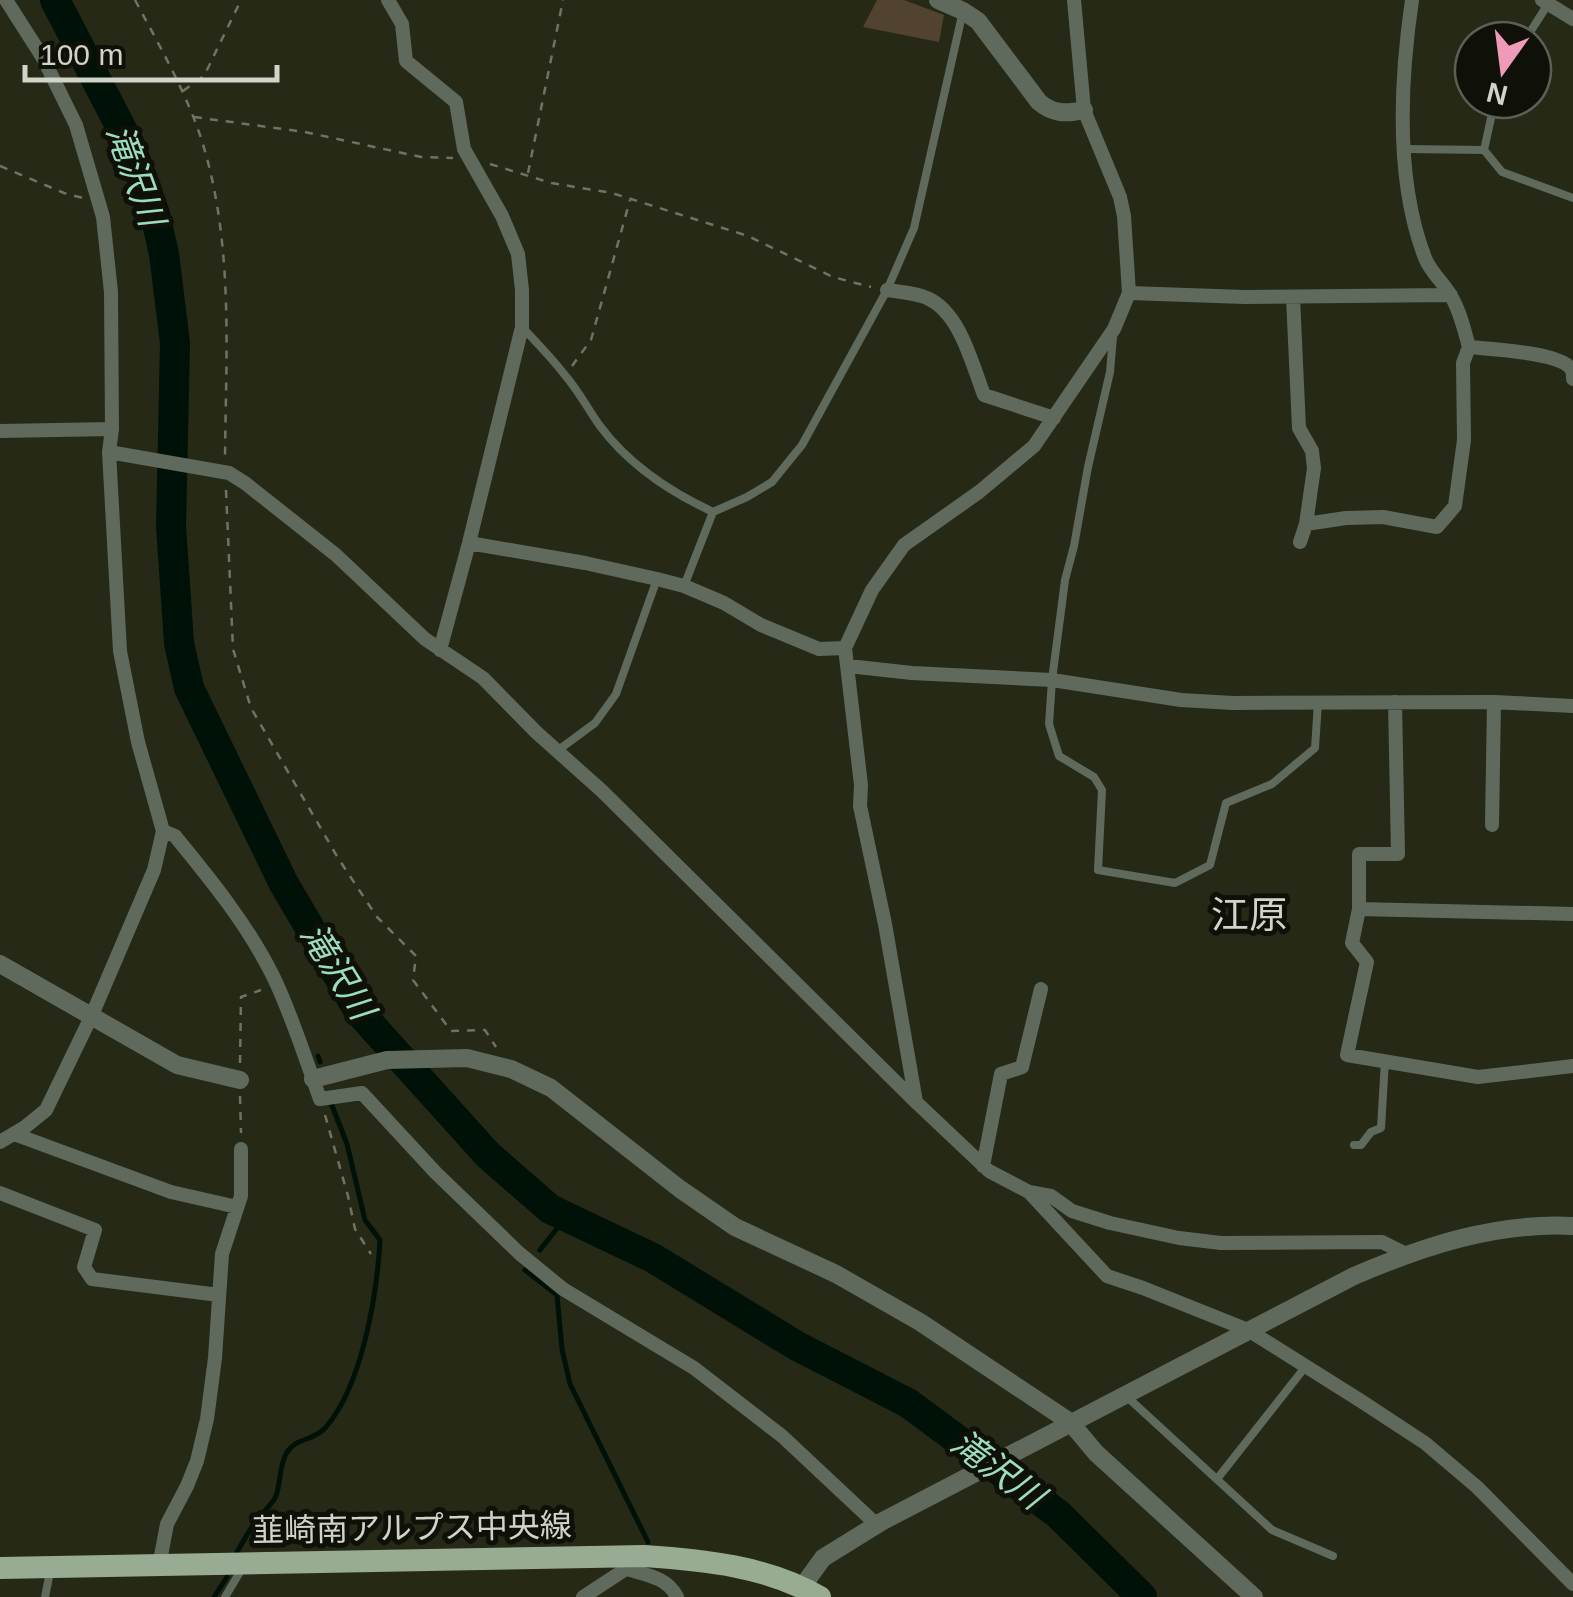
<svg xmlns="http://www.w3.org/2000/svg" width="1573" height="1597" font-family="Helvetica,'Noto Sans JP',sans-serif">
<style>
.green{fill:#524230}
.lines{fill:none;stroke-linecap:round;stroke-linejoin:round}
.stream{stroke:#001108;stroke-width:5}
.river{stroke:#001108;stroke-width:30}
.path{stroke:#707363;stroke-width:2.5;stroke-dasharray:8 8;stroke-linecap:butt}
.service{stroke:#5f6a5d;stroke-width:8}
.minor{stroke:#5f6a5d;stroke-width:14}
.tertiary{stroke:#5f6a5d;stroke-width:18}
.primary{stroke:#97ac93;stroke-width:22}
.labels{text-anchor:middle;dominant-baseline:central;stroke-width:10;stroke-linejoin:round;paint-order:stroke}
.street-label{font-size:32px;fill:#d1d4c8;stroke:#0f1109}
.water-label{font-size:35px;font-style:italic;fill:#9addbf;stroke:#0f1109}
.quarter-label{font-size:38px;fill:#d1d4c8;stroke:#0f1109}
</style>
<rect width="100%" height="100%" fill="#262916"/>
<!-- green -->
<path class="green" d="M877,0H904L944,15L939,42L863,27Z"/>
<g class="lines">
<!-- stream -->
<path class="stream" d="M318,1056L320,1062
M540,1250L566,1217
M525,1270L557,1295L562,1349L570,1384L648,1542
M237,1552C243,1542 249,1530 257,1520C263,1512 272,1505 276,1496C281,1482 279,1465 287,1452C297,1437 312,1442 325,1428C362,1387 377,1295 380,1240L365,1220L347,1144L331,1103
M214,1597L227,1577"/>
<!-- river -->
<path class="river" d="M55,0L130,145L155,214L164,254L175,343L171,526L179,643L189,688L284,884L360,1013L488,1155L550,1209L653,1258L797,1346L908,1403L1058,1514L1142,1597"/>
<!-- path -->
<path class="path" d="M135,0C159,45 185,90 201,138C234,241 226,351 225,457
M183,91L204,76L241,0
M194,117L305,132L421,157L453,158
M490,164L551,183L612,193L748,236L833,277L871,287
M0,166L64,193L83,198
M528,173L563,0
M572,366L591,340L630,200
M226,490L233,649L251,708L338,858L377,917L416,956L413,980L451,1031L485,1030L496,1047
M240,1063L241,997L261,990
M240,1096L241,1133
M325,1115L348,1196L355,1229L371,1254"/>
<!-- service -->
<path class="service" d="M1525,40L1548,4
M1405,149L1484,150L1502,172L1573,198
M1484,150L1495,100
M522,327C536,342 551,357 564,374C578,390 588,409 600,426C629,465 670,492 713,512L747,497L772,482L802,445L887,290L914,228L963,11
M1113,337L1110,372L1088,467L1074,546L1065,580L1052,680L1049,724L1059,756L1094,777L1102,790L1098,870L1175,883L1210,865L1226,803L1272,784L1315,748L1318,703
M684,586L713,512
M557,751L595,723L616,694L657,579
M1354,1145H1361L1371,1132L1381,1128L1385,1061
M1125,1395L1272,1530L1333,1556
M1217,1479L1306,1366
M45,1597L50,1572
M225,1597L243,1567"/>
<!-- minor -->
<path class="minor" d="M388,0L402,24L406,61L456,102L464,149L502,216L518,254L522,290V327L469,543L440,650
M1412,0C1400,82 1395,180 1425,258C1431,273 1444,283 1451,296C1460,311 1464,329 1469,347C1489,349 1562,352 1572,370C1573,373 1573,376 1573,379
M1542,0L1573,19
M887,290C900,292 916,293 927,298C960,312 972,364 984,395L1054,418
M1129,293L1245,297L1451,295
M1293,297L1299,428L1312,451L1314,468L1306,524L1300,542
M0,431L112,429
M109,452L229,473L245,483L336,555L425,639L483,678L536,732L602,791L917,1103L989,1171L1029,1192L1107,1276L1143,1288L1248,1330L1361,1401L1425,1443L1477,1487L1573,1584
M1306,524L1346,518L1383,517L1437,527L1455,506L1464,440L1463,363L1469,347
M469,543L585,563L657,579L684,586L724,603L761,625L819,649L845,648
M848,666L912,673L1052,680L1181,700L1233,703L1494,702L1573,706
M1492,825L1494,702
M163,831L175,836C211,880 247,924 273,976C292,1015 305,1058 320,1099L362,1093L436,1173L519,1253L563,1289L694,1368L782,1436L876,1524
M1359,909V854H1398L1395,702
M1573,914L1359,909L1352,943L1367,962L1347,1055L1478,1077L1573,1066
M916,1102L885,924L860,806L861,785L845,648L872,590L904,545L979,492L1034,446L1114,329L1129,293L1124,216L1120,197L1084,110L1074,0
M14,1134L171,1192L237,1207
M0,1142L25,1127L46,1110L92,1015L154,870L163,831L138,742L120,651L109,452L112,429L111,292L103,217L76,125L43,58L6,0
M983,1166L1001,1074L1022,1067L1041,989
M1029,1192L1051,1196L1072,1211L1110,1223L1179,1238L1221,1243L1382,1242L1406,1254
M0,1193L95,1230L84,1267L92,1279L219,1295
M159,1566L167,1524L187,1486L197,1461L207,1419L215,1358L222,1254L241,1196V1149
M627,1569C646,1575 667,1577 677,1597
M583,1597L641,1559"/>
<!-- tertiary -->
<path class="tertiary" d="M938,0L963,11L978,21L1039,102C1053,114 1066,114 1084,110
M0,964L177,1065L240,1080
M313,1079L387,1060L467,1058L511,1069L551,1088L680,1189L735,1227L836,1274L920,1322L1070,1422L1096,1453L1254,1597
M802,1587L823,1558L881,1522L1354,1276C1424,1246 1496,1222 1573,1226"/>
<!-- primary -->
<path class="primary" d="M0,1568L644,1556C704,1560 766,1566 820,1597"/>
</g>
<g class="labels">
<!-- street labels -->
<g class="street-label">
<text transform="translate(412 1528) rotate(-1)">韮崎南アルプス中央線</text>
</g>
<!-- water labels -->
<g class="water-label">
<text transform="translate(136 175) rotate(70)">滝沢川</text>
<text transform="translate(338 971) rotate(58)">滝沢川</text>
<text transform="translate(998 1469) rotate(37)">滝沢川</text>
</g>
<!-- quarter labels -->
<g class="quarter-label">
<text x="1249" y="915">江原</text>
</g>
</g>
<!-- north arrow -->
<g transform="translate(1503 70) rotate(194)"><circle r="48" fill="#0f1109" stroke="#5d5f55" stroke-width="2.5"/>
<path d="M0-8L18 38L0 25L-18 38Z" fill="#ef9ab9"/>
<text y="-15" font-size="28" font-weight="bold" text-anchor="middle" fill="#d1d4c8">N</text>
</g>
<!-- scale -->
<path d="M25 65v15h252v-15" fill="none" stroke="#d1d4c8" stroke-width="5"/>
<text x="40" y="65" font-size="30" fill="#d1d4c8" stroke="#0f1109" stroke-width="8" paint-order="stroke">100 m</text>
</svg>
